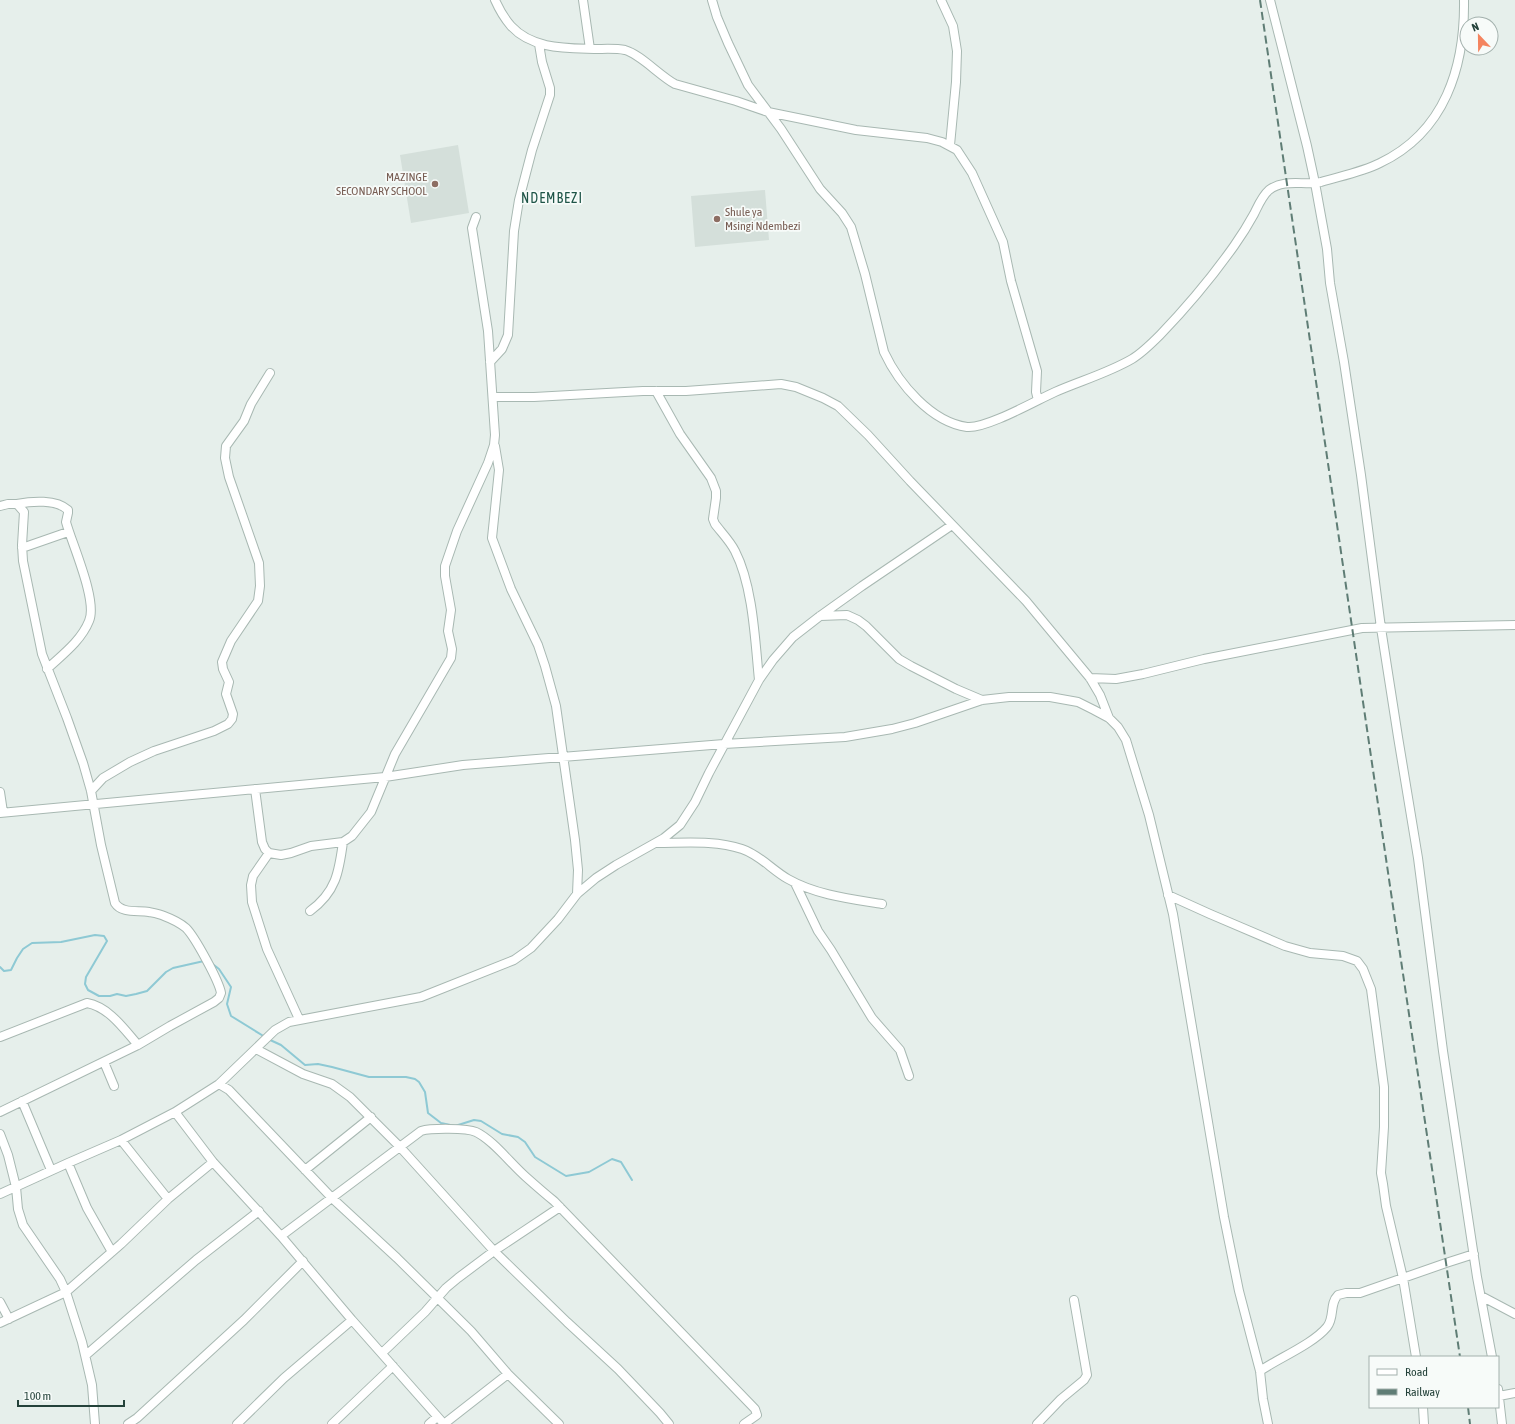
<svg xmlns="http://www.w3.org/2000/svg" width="1515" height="1424" font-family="'Asap Condensed',sans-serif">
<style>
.built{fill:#d4dfda}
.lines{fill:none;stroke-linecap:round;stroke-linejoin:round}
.stream{stroke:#8ec9d4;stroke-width:2}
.minor-casing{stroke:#a8b8b2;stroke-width:10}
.minor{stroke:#fff;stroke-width:8}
.rail{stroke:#5f7d75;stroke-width:2;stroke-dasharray:8 4;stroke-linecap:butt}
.education-dot{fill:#8d6e63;stroke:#f7fbf9;stroke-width:1.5}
.labels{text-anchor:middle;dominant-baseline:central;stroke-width:3.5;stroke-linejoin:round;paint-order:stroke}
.education-label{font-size:12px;fill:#785e54;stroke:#f7fbf9;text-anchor:end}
.quarter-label{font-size:14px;letter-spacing:1px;fill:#1f5548;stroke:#f7fbf9}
</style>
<rect width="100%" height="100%" fill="#e6efeb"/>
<!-- built -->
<path class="built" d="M458,145L469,213L411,223L400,155Z
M765,190L769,240L695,247L691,196Z"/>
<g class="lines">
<!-- stream -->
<path class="stream" d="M210,962L219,969L231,987L227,1004L231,1016L265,1037
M0,967L4,971L11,970L17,958L23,949L32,943L61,942L95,935L104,936L107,941L86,977L85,984L88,990L99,996H110L117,994L126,996L136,994L147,991L166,972L173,968L204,961
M268,1039L281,1045L305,1065L318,1064L332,1067L369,1077H406L415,1079L419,1082L425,1092L428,1113L441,1123L455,1126L474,1120L481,1121L502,1134L518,1137L525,1142L535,1157L566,1176L589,1172L612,1159L621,1162L632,1180"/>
<defs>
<path id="minor" d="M495,0C499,9 504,18 511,26C532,49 565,48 594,49C604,49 615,48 625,50C640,54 660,76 675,84L736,101L768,112L856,130L927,138L942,142L957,150L972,173L1003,242L1011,281L1037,371L1036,392L1038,400
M583,0L590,49
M712,0L717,17L728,43L748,85L781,129L820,189L842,213L851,227L865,274L884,352C899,384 931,422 967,427C986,429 1037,400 1055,392C1080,381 1108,373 1132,359C1142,353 1151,344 1160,335C1186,308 1212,277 1234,246C1241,236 1248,225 1254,214C1258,206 1262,196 1269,190C1285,178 1304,186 1321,182C1341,176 1362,172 1380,163C1445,132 1465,67 1464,0
M941,0L953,26L957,51L956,82L950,145
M1270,0L1307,146L1315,183L1327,249L1330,283L1344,362L1361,475L1381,628L1398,737L1418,858L1443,1051L1477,1277L1492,1357
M490,362L502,349L508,335L514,231L519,200L532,150L550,95V88L542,62L539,44
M656,391L680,434L711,478L716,491V498L713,519L715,524C721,532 730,541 735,551C753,586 755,640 759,680
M493,397H534L643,391H686L781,384L796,387L823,398L838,406L868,435L910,481L1026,601L1090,678L1100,695L1109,718
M495,446L499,470L492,538L511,589L538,645L545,666L556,706L575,840L578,870L577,894
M17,504C32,501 56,499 68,510V513L66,522C72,544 98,601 89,621C81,641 62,655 47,669
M0,506L8,504H17L24,512L22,545L23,561L42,654L67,718L83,763L91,791L101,845L115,903C122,914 138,910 149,912C154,913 160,914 164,916C172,919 180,923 186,928C195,937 219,981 221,993L219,998L214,1002L170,1026L138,1045L0,1112
M22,548L68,532
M820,616L847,615L858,620L866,626L899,659L911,666L956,689L982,700
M1090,678L1116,679L1143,674L1204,659L1362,628L1515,625
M255,789L262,842L265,849L269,853L281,855L291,853L311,846L343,842L352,836L371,812L395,754L451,658L452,649L448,631L451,610L445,576V566L457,531L488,463L494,445L495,435L488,331L472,228L476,217
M91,791L103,778L130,762L154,751L214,731L228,724L232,719L233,714L226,694L229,682L223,669L222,662L231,641L258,601L260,586L259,563L229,477L225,458L226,446L244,421L251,404L270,373
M0,792L3,812
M0,813L385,777L463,765L724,744L845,737L892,729L915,723L982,700L1009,697H1050L1078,702L1094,710L1109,718L1118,727L1126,740L1149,815L1173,914L1224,1217L1239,1291L1260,1371L1263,1399L1268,1424
M657,843C685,843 715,840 742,849C760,855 772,870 788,879C816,895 851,899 882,904
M269,853L253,876L251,885L252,902L267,949L299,1019
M795,883L818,931L831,950L872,1018L900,1050L909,1076
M1168,895L1210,914L1285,946L1310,953L1343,956L1357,961L1363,969L1371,989L1384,1087V1127L1381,1173L1383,1184L1386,1206L1403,1278L1416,1357
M310,911C336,892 339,872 343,842
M0,1037L87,1003C109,1007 124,1029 138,1045
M256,1049L303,1074L332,1084L350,1097L400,1147L494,1251L567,1322L618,1369L660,1413L669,1424
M104,1062L114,1086
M219,1084L275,1030L289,1022L421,997L514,960L531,948L558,919L577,894L596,878L616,865L664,838L680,825L695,802L709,773L759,680L773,660L793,637L820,616L862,586L952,525
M22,1101L51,1170
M175,1112L219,1084L229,1090L332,1198L397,1258L471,1331L508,1374L559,1424
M0,1134L8,1155L16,1187L18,1209L23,1225L60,1279L66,1292L82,1342L92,1385L95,1424
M121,1140L168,1199
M68,1163L87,1208L112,1252
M305,1170L371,1117
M0,1194L68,1163L121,1140L175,1112L213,1162L281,1236L352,1320L444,1424
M281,1236L421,1131C431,1128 467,1128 476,1132C493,1140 511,1164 526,1177C535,1185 544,1193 554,1201L755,1409L757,1415L744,1424
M1481,1296L1515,1314
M0,1302L9,1319
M0,1323L66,1292L121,1244L168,1199L213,1162
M382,1353L425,1312L446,1288L458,1278L494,1251L560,1207
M86,1355L196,1260L259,1211
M1260,1371C1279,1358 1313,1344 1327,1327C1335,1317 1329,1304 1338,1295L1346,1293H1360L1446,1263L1474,1254
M1498,1389L1502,1424
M1499,1396L1515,1393
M1423,1407L1424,1424
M128,1424L137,1418L244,1320L303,1261
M237,1424L284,1378L352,1320
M332,1424L393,1366
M429,1424L437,1417
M444,1424L508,1374
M1037,1424L1061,1399L1084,1380L1087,1375L1074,1300"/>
</defs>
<!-- minor casing -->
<use href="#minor" class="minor-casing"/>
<!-- minor -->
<use href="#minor" class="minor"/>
<!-- rail -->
<path class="rail" d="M1260,0L1395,920L1460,1357
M1468,1407L1470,1424"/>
</g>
<!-- markers -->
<g class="education-dot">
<circle cx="435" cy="184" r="4"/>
<circle cx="717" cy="219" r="4"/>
</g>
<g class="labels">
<!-- education labels -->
<g class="education-label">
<text x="427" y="177">MAZINGE<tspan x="427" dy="14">SECONDARY SCHOOL</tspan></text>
<text x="725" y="212" text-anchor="start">Shule ya<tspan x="725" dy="14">Msingi Ndembezi</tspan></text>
</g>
<!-- quarter labels -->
<g class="quarter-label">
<text x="552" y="198">NDEMBEZI</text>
</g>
</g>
<!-- legend -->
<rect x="1369" y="1356" width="130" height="52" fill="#f7fbf9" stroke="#a3b1ad"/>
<rect x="1377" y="1369" width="20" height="6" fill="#ffffff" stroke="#a3b1ad"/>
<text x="1405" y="1376" font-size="12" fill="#24423a">Road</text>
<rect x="1377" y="1389" width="20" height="6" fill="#5f7d75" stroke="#a3b1ad"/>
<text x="1405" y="1396" font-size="12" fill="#24423a">Railway</text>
<!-- north arrow -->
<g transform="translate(1479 36) rotate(338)"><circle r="19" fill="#f7fbf9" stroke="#a3b1ad"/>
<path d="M0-3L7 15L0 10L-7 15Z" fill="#f4845f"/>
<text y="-6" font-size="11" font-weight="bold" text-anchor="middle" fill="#24423a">N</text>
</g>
<!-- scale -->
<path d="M18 1400v6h106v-6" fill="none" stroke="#24423a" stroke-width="2"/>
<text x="24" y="1400" font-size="12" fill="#24423a" stroke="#f7fbf9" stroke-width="3" paint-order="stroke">100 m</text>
</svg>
